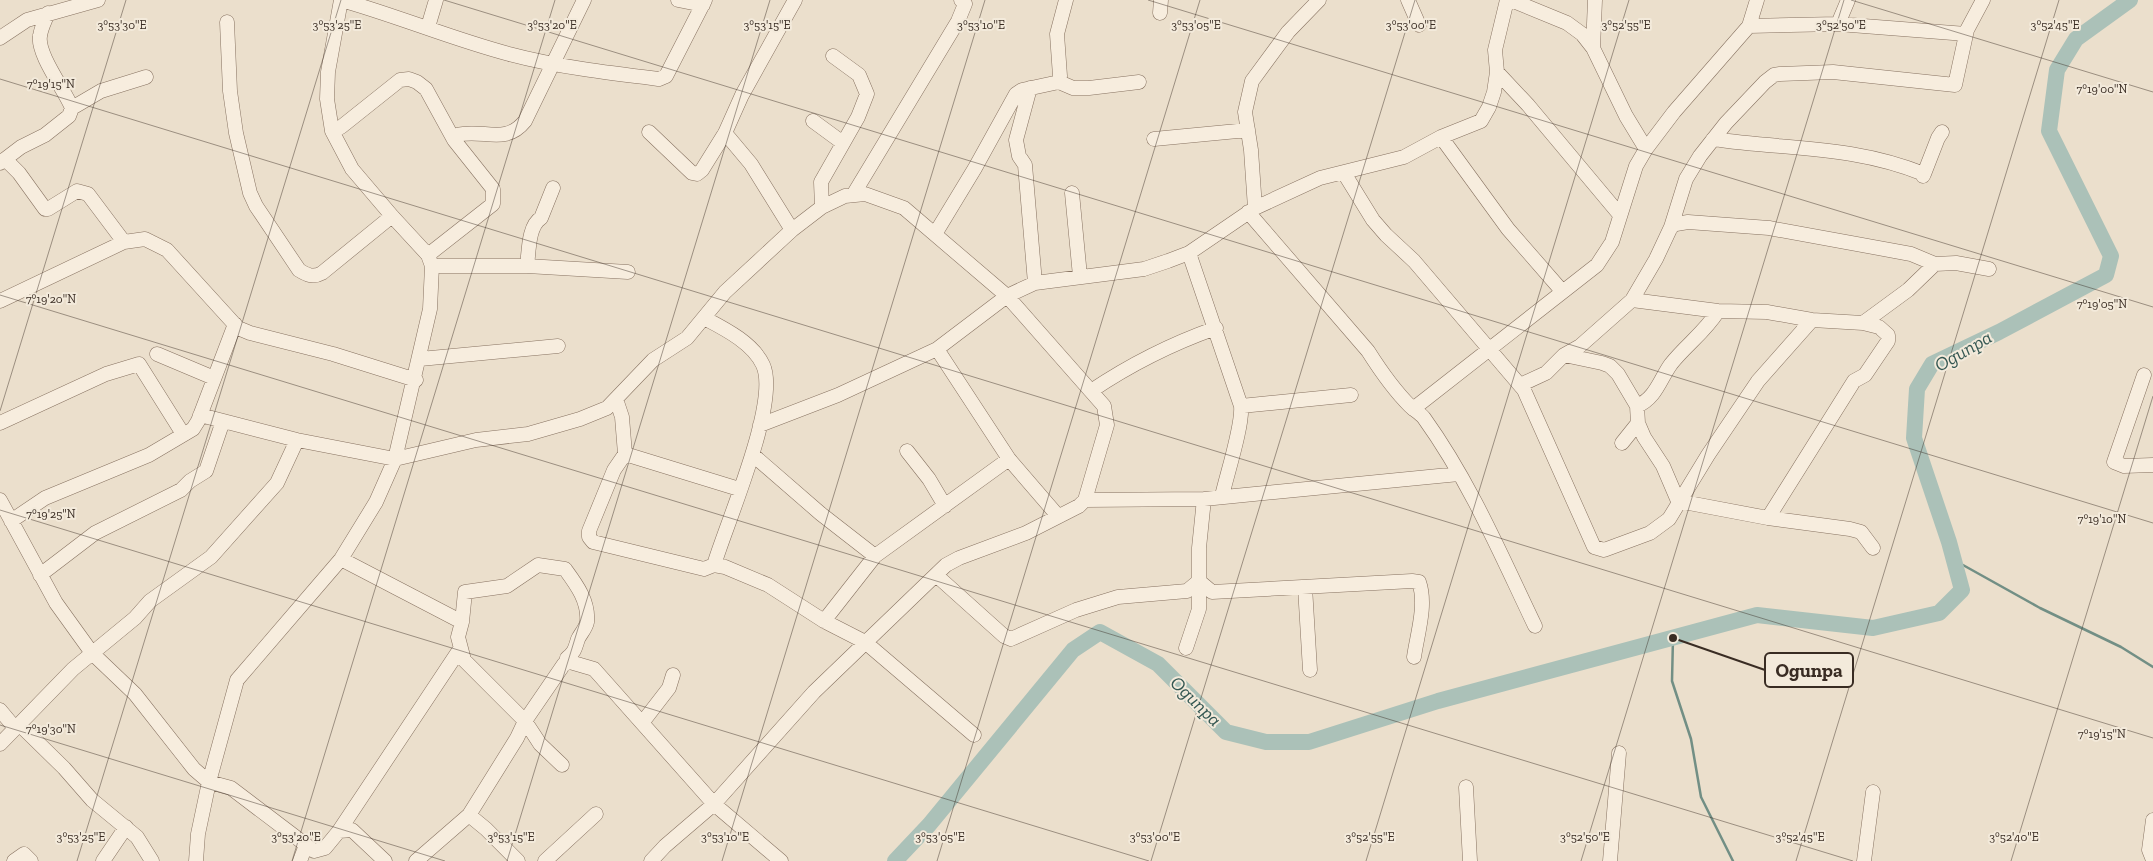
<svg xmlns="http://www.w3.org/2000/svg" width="2153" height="861" font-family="'Zilla Slab',serif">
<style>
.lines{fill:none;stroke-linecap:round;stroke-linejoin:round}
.stream{stroke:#728f85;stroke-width:2.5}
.river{stroke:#abc1b8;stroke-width:16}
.minor-casing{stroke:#877261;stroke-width:15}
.minor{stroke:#f7edde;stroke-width:14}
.ticks{fill:none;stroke:#392c23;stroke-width:1;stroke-opacity:0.45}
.labels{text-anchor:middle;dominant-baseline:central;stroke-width:4;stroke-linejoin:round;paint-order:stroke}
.water-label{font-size:19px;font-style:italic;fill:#345752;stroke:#f3eadb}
.ticks-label{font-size:12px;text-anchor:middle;fill:#392c23;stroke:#f3eadb;stroke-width:4;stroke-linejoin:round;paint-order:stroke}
.leader{fill:none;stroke:#392c23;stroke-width:2}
.callout-dot{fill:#392c23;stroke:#f3eadb;stroke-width:2}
.callout{fill:#f3eadb;stroke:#392c23;stroke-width:2}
.callout-label{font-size:19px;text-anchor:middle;font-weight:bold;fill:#392c23}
</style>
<rect width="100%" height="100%" fill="#ebdfcc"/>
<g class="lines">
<!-- stream -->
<path class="stream" d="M1954,560L2040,608L2121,647L2153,667
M1673,638L1672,681L1691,739L1701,797L1733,861"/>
<!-- river -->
<path class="river" d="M895,861L929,825L1073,650L1100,632L1158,664L1226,732L1266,742H1309L1438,701L1757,615L1873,628L1939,613L1962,590L1949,542L1914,438L1917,389L1932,364L1999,332L2106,275L2111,256L2049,131L2057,70L2076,39L2130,0"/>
<defs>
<path id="minor" d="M341,0C398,16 452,39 509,54C558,67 609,73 659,79L666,76L705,0
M678,0L703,5
M1408,0L1419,25
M1511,0L1567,23L1582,34L1593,48L1626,116L1646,149
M48,13C45,21 41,28 40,36C37,54 64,89 72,108
M1160,13L1161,0
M227,22L230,91L236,133L250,193L256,206L299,270C307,275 313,278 322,273L392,216
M1838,24L1848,0
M1749,26L1838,24L1966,34
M428,27L436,0
M0,38L27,20L98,0
M1593,48L1595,0
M1497,72L1528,105L1620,215
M1059,82L1060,76L1057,34L1066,0
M1030,88L1016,140L1019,156L1025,165L1035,283
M813,121L843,143
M332,131L341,127L400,80L409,79L417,82L426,89L454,140L493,189V204L428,255
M649,132L692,173L697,174L702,170L725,133L742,95L795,0
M725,133L751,164L792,230
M1441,137L1508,229L1562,291
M1154,139L1248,130
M1713,139C1788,150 1852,145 1924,174L1923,176
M454,140L457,135C483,128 505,146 525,121L584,0
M5,159L19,173L45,209H48L77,191L88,194L124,242
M0,163L21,147L45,135L69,116L72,108L101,91L146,77
M1344,173L1373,220L1386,235L1414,261L1524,390L1594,547L1604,550L1650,533L1669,519L1708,455L1758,381L1812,320
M1924,174L1938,138L1942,132
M1072,193L1080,276
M853,195L958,21L965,4L961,0
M822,207L821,182L858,117L867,94L859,75L833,56
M1255,208L1251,150L1245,112L1252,81L1288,32L1319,0
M1248,212L1368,351C1380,370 1394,390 1410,406C1414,410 1420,413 1424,418C1470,482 1501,555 1535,626
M1671,227L1676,224L1688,222L1769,228L1911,254L1935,264L1956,263L1989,269
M935,234L975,168L1016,94L1022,90L1059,82L1073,88H1089L1139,82
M1189,253L1241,406C1243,425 1227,474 1222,496
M432,266H527L628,272
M527,266C529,252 528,226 541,218L553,188
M1632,300L1718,311L1767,312L1812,320L1863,323L1908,290L1935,264
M0,301L124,242L145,239L167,250L238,328L250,333L333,354L416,380
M704,318C725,329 753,343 763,365C780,402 726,524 714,565
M937,349L1009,459L1058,516
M157,354L214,378
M1564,355L1602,363L1610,366L1618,374L1637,406L1638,423L1644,437L1663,466L1678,501
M420,359L558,346
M2144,375L2114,462L2124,466L2153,465
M1520,385L1546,373L1564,355L1580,346L1632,300L1656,259L1671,227L1686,179L1700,156L1726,123L1765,82L1774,75L1780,74L1833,72L1955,85L1967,30L1983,0
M1091,391C1131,364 1171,344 1216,328
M616,399L622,417L625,454L614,470L589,531V537L593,542L704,569L714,565L725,567L768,585L824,621L865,642L974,735
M1241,406L1351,395
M1637,406C1656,398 1660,379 1671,364C1686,345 1705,332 1718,311
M1413,409L1597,265L1612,242L1636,166L1646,149L1674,112L1749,26L1757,0
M200,415L297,440L395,459L476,440L528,434L580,419L607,408L653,360L687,338L725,292L792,230L822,207L845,196L865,194L904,208L1007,296L1104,406L1107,425L1085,500L1079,506L1026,533L959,558L946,565L814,692L714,804L665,846L651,861
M0,423L106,374L139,364L183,434
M760,425L838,395L937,349L1007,296L1035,283L1144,269L1168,261L1189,253L1255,208L1320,178L1404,157L1441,137L1481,121L1489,107L1494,92L1497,72L1495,50L1507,0
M1622,443L1638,423
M907,451L929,479L945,506
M625,454L739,489
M753,455L821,514L875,556
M0,500L56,603L92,653L135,694L194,769L209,782L231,788L314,851L325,848L339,831L352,830L385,861
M1085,500L1204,499L1459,474
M1678,501L1768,518L1850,529L1861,532L1873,548
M1768,518L1854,381L1865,375L1888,341V335L1879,327L1863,323
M11,521L45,498L149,455L193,429L198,421L235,324
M341,559L462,622
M40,575L95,533L181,490L190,481L206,471L223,421
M936,575L1004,636L1011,639L1076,610L1118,597L1187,591L1199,581L1212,592L1412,581L1419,582C1427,605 1417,635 1414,657
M1305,587L1310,670
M824,621L875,556L1009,459
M1186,648L1199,609V548L1204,499
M0,710L15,728
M642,723L669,688L673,675
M19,724L64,768L92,800L137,837L152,861
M0,744L73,669L135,618L150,601L211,557L277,483L297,440
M562,765L540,744L525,721L464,660L458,637L462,622L465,592L507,586L538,565L565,569C576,584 589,601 587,622C586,628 581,633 578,639C575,648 575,652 567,658L570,662
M1466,787L1470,861
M469,815L486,829L518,861
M2153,820L2149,850L2153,860
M339,831L460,649
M14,861L24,854L31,861
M103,861L126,827
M196,861L198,834L209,782L237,680L341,559L376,502L395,459L430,309L432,266L428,255L392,216L352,169L332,131L327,99L328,72L341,0
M300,861L306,845
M416,861L469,815L517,738L525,721L564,664L570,662L594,669L714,804L781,861
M545,861L596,814
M1610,861L1619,753
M1864,861L1873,792"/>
</defs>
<!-- minor casing -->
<use href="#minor" class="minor-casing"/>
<!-- minor -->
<use href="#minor" class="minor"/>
</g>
<!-- ticks -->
<path class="ticks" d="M444,0L2153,523M1148,0L2153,307M1851,0L2153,92M0,79L2153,738M0,295L1853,861M0,411L126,0M0,510L1149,861M0,725L445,861M77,861L341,0M292,861L555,0M507,861L770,0M722,861L985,0M937,861L1200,0M1151,861L1415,0M1366,861L1629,0M1581,861L1844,0M1796,861L2059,0M2011,861L2153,396"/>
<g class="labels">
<!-- water labels -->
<g class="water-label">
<text transform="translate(1963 351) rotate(-30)">Ogunpa</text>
<text transform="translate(1196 701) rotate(44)">Ogunpa</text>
</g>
</g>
<g class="ticks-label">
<text x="122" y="29">3°53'30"E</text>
<text x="337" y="29">3°53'25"E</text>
<text x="552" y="29">3°53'20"E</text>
<text x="767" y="29">3°53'15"E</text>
<text x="981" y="29">3°53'10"E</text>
<text x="1196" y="29">3°53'05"E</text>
<text x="1411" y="29">3°53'00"E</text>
<text x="1626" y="29">3°52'55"E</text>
<text x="1841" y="29">3°52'50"E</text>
<text x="2055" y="29">3°52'45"E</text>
<text x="51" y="88">7°19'15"N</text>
<text x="2102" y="93">7°19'00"N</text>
<text x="51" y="303">7°19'20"N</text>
<text x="2102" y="308">7°19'05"N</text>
<text x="51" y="518">7°19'25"N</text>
<text x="2102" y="523">7°19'10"N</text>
<text x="51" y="733">7°19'30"N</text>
<text x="2102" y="738">7°19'15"N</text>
<text x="81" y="841">3°53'25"E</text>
<text x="296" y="841">3°53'20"E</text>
<text x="511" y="841">3°53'15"E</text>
<text x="725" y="841">3°53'10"E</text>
<text x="940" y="841">3°53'05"E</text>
<text x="1155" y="841">3°53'00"E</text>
<text x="1370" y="841">3°52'55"E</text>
<text x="1585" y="841">3°52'50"E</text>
<text x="1800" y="841">3°52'45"E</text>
<text x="2014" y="841">3°52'40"E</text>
</g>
<!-- callouts -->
<path class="leader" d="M1673 638L1765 670"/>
<circle class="callout-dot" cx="1673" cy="638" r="5"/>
<rect class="callout" x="1765" y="653" width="88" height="34" rx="5"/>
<g class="callout-label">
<text x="1809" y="677">Ogunpa</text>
</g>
</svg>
